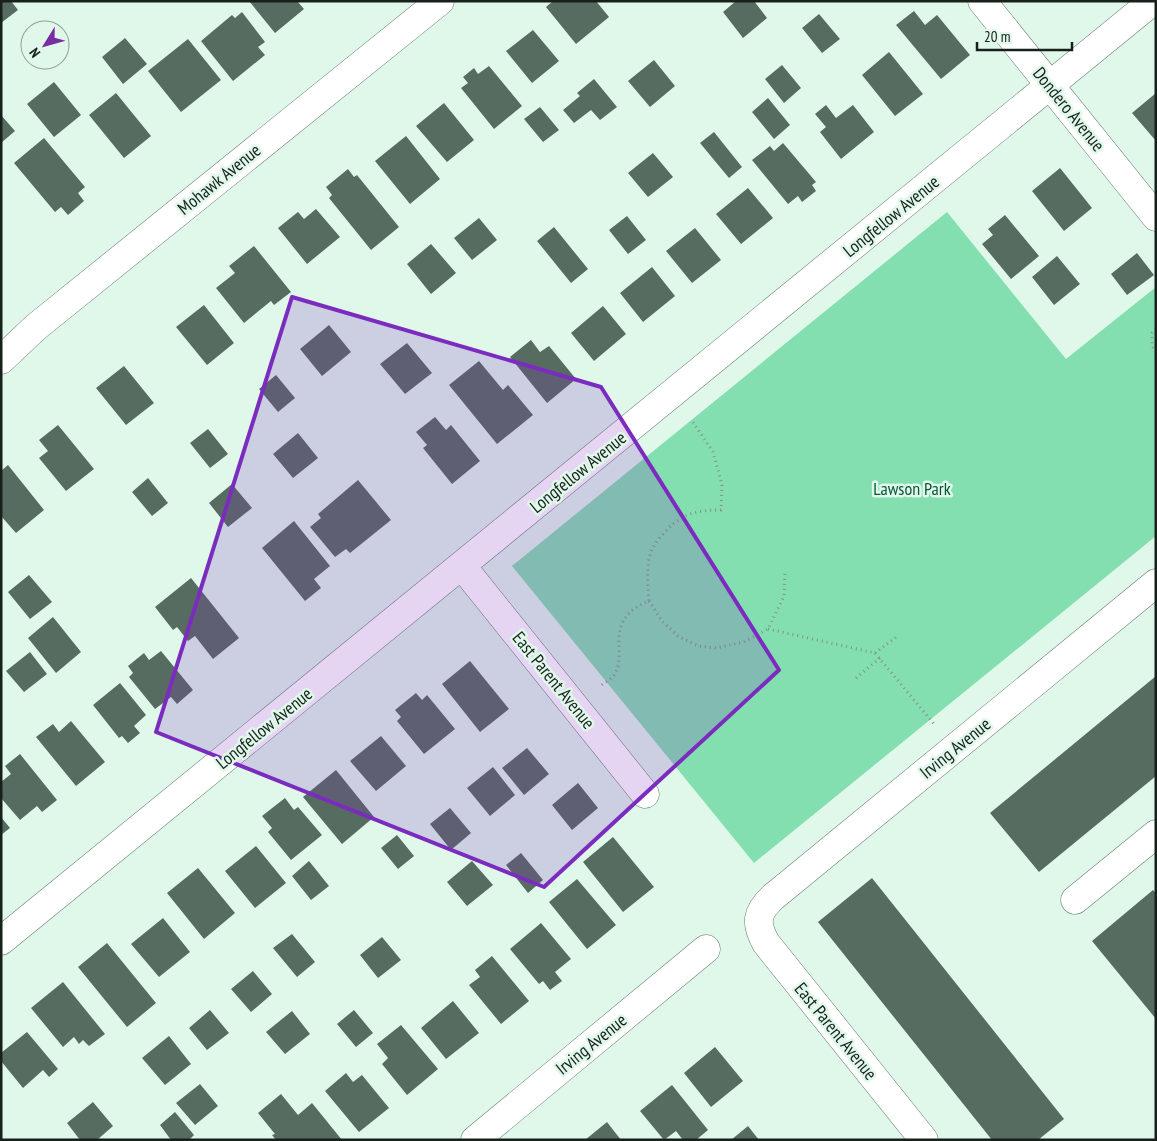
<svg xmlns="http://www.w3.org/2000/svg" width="1157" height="1141" font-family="'PT Sans Narrow',sans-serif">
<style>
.green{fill:#83dfb0}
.building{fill:#576c60}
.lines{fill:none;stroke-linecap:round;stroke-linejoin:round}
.minor-casing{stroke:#687d72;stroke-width:29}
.path{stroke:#829389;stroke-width:3;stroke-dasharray:1 4;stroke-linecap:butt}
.minor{stroke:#fff;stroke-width:28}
.marked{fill:#7b2cbf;fill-opacity:0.2;stroke:#7b2cbf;stroke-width:4;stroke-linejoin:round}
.labels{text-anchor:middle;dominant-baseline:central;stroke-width:5;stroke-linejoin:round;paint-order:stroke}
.street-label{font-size:18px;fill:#17201b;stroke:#e0f8ea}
.park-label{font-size:18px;fill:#085538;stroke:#e0f8ea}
</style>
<rect width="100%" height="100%" fill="#e0f8ea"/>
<!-- green -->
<path class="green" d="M947,212L1066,359L1156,287V536L754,863L512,566Z"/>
<!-- building -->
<path class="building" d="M1,1H11L18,10L1,23Z
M249,1H297L304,9L275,33Z
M553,1H596L609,17L576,44L546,7Z
M736,1H754L767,18L743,38L723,12Z
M914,11L925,25L937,15L970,55L941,79L896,25Z
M242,12L265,42L258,47L265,55L233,81L201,41L232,15L235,18Z
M819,14L840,39L822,53L802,28Z
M533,30L559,61L532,83L506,51Z
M125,38L147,64L123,84L102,57Z
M188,39L221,80L181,112L148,71Z
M889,52L923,94L895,116L862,75Z
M654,60L675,86L650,107L628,81Z
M782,65L801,88L784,103L765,79Z
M489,66L522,106L494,129L461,88L468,83L463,77L474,68L478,74Z
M594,79L617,107L600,120L591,110L574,123L563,110L580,96L577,93Z
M54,82L81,115L54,137L27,104Z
M116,93L151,136L124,158L89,115Z
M1156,93V141L1132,113Z
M768,98L790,125L774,139L752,112Z
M444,103L474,140L447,162L416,126Z
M826,105L836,118L853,105L874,132L841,159L820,132L826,127L815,114Z
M540,107L559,130L543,142L524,119Z
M1,115L15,131L1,143Z
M714,132L742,167L729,178L700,143Z
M406,136L440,179L410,204L375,161Z
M44,138L85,187L78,193L84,201L68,215L61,207L55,212L14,163Z
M783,143L816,182L812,185L816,191L802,202L798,196L788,204L752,160L770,146L774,151Z
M653,153L673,177L648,197L628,173Z
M1060,168L1092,208L1064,231L1032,191Z
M348,169L354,177L357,175L399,227L371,250L329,198L332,195L326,187Z
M748,188L773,218L741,244L716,214Z
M316,209L340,237L307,264L278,228L298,212L304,219Z
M1005,215L1039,256L1011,279L982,244L993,235L988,229Z
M627,216L646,240L628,254L609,230Z
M479,218L497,240L472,260L454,238Z
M554,227L588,269L571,283L537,241Z
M695,228L721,260L692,283L666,251Z
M431,244L456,273L431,294L407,264Z
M254,246L291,292L274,305L271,301L244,323L216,288L235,273L229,266Z
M1137,253L1154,275L1127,295L1111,274Z
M1057,256L1080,284L1054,305L1032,277Z
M652,267L675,296L643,322L620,293Z
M204,305L234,343L207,365L176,327Z
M603,306L626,334L594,361L571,333Z
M329,325L351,352L322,376L300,349Z
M531,340L540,352L549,346L576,379L547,403L510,357Z
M407,343L432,373L405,394L380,364Z
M479,361L503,390L508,385L533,415L497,444L449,385Z
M124,366L154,403L126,425L96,388Z
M276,375L295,398L278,412L259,389Z
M435,417L446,430L451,425L480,461L452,484L423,448L427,445L416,432Z
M58,425L94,469L66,491L39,458L48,451L39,440Z
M208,429L228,454L210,468L190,443Z
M298,433L318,458L293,478L273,454Z
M8,465L44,510L16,533L1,516V471Z
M148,478L168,503L152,516L132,492Z
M358,480L391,520L350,553L346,549L335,557L310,527L321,518L318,514Z
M232,484L252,508L228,527L209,503Z
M294,521L330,566L314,579L321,588L305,601L262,548Z
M29,575L52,602L30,619L8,592Z
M191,578L239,638L213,659L195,636L188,641L177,627L173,630L155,607Z
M53,617L81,652L56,673L28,638Z
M161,651L193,690L177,704L171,697L155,709L129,677L133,673L128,666L144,653L149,660Z
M30,652L47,674L24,692L6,671Z
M470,661L509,709L480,732L442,684Z
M1156,676V776L1039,872L990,813Z
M120,683L146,715L134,726L140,733L128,743L122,736L119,738L93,705Z
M416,693L422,700L427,695L455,729L424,754L397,721L401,717L395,710Z
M71,721L105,762L76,786L36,737L53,724L59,732Z
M381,736L406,766L376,791L350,761Z
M527,748L549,774L524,795L502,768Z
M20,754L57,800L42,812L37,806L20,820L1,798V782L11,774L5,766Z
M493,767L515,795L490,816L467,788Z
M336,770L374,817L342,844L303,797Z
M578,783L598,808L572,830L552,805Z
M285,798L294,810L298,807L322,835L291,860L268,832L272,828L262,816Z
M450,808L471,833L451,850L430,824Z
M1,817L10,828L1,835Z
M397,835L414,856L398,869L381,848Z
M613,837L654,887L623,912L583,862Z
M256,846L286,883L255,908L225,871Z
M521,853L543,880L528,893L506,865Z
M309,861L329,886L311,900L292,876Z
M472,861L493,885L467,906L447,882Z
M198,868L235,913L204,939L167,893Z
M872,878L1064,1119L1038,1140H992L818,922Z
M577,879L616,925L587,949L549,902Z
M1153,890L1156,893V1019L1092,941Z
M163,918L190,952L159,977L131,944Z
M541,923L571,959L555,972L562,981L550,990L543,981L539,984L510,949Z
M292,934L315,962L297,977L273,948Z
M382,937L401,960L378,978L360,955Z
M107,943L156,1003L127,1027L78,967Z
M492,956L529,1001L501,1024L469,985L480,977L475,970Z
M253,971L272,994L251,1012L231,989Z
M63,982L105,1034L89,1046L83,1040L79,1044L74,1037L63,1047L31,1008Z
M453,1001L479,1033L446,1059L421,1028Z
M210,1010L229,1033L207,1050L189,1028Z
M354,1010L373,1033L356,1047L337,1024Z
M292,1011L310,1034L285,1054L266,1032Z
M401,1025L438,1069L407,1095L382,1064L388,1058L377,1044Z
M27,1032L58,1069L49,1077L43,1070L23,1088L1,1061V1053Z
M169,1036L191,1064L165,1085L142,1058Z
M715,1047L743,1081L711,1107L684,1073Z
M346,1073L353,1082L362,1075L389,1108L359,1132L325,1091Z
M200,1084L218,1106L195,1125L176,1103Z
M672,1085L708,1130L696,1140H683L676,1131L664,1140L640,1111Z
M281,1094L298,1115L312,1103L342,1140H276L272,1135L275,1134L258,1113Z
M93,1102L113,1126L97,1140H80L67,1123Z
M175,1112L194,1135L189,1140H171L160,1125Z
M607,1122L621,1140H585Z
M748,1126L759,1140H731Z"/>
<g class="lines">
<defs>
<path id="minor" d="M982,1L1156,217
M1,360L36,327L440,1
M462,566L645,794
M1075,900L1156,834
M1,941L1153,1
M475,1140L706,949
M924,1140L766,943C755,923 756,913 773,897L1156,583"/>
</defs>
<!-- minor casing -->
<use href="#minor" class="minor-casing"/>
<!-- path -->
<path class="path" d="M1156,329L1152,333V346L1156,352
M649,601L662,621L678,636L698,646L716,648L744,642L768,629L784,596L785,570
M768,629L875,653L934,724
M875,653L899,635
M856,678L880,658
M602,685C605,682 612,679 614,675C622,663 618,650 619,637C620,618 633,607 649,601C648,586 646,570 650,555C653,542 672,523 683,517C694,511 709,510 721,510L722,485L713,452L691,419"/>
<!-- minor -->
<use href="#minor" class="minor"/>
</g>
<!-- marked area -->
<path class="marked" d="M292,297L601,387L779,670L544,887L156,732Z"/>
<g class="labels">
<!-- street labels -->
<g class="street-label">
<text transform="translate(1069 109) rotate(51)">Dondero Avenue</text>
<text transform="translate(219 179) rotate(-39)">Mohawk Avenue</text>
<text transform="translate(891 216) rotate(-39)">Longfellow Avenue</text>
<text transform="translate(578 472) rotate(-39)">Longfellow Avenue</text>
<text transform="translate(554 680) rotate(51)">East Parent Avenue</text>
<text transform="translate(264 728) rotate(-39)">Longfellow Avenue</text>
<text transform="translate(955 748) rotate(-39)">Irving Avenue</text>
<text transform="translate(836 1031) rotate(51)">East Parent Avenue</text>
<text transform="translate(591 1044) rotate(-39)">Irving Avenue</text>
</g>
<!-- park labels -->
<g class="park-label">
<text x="912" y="488">Lawson Park</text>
</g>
</g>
<!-- border -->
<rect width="1157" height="1141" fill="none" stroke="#17201b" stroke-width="5"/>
<!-- north arrow -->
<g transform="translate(45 45) rotate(233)"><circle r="24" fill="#e0f8ea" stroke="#90a297"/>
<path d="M0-4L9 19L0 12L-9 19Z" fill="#782ea1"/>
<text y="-8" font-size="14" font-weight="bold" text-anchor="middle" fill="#17201b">N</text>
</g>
<!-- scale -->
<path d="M977 42v8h95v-8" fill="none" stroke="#17201b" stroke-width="2.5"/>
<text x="984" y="42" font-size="15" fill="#17201b" stroke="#e0f8ea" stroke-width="4" paint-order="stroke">20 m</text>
</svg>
